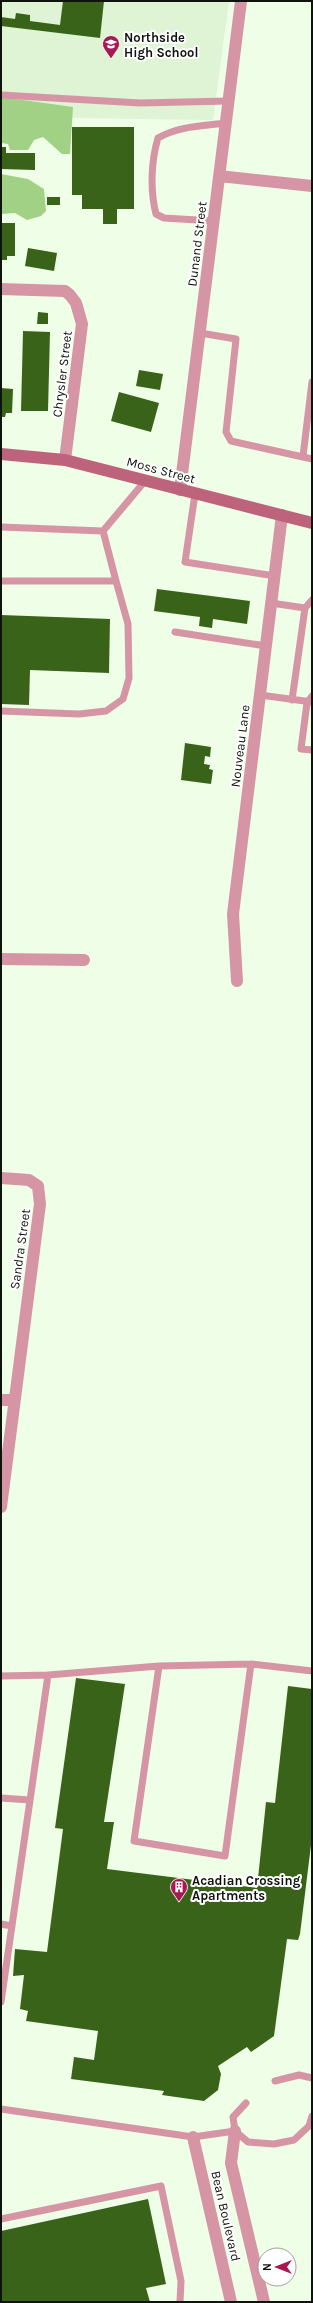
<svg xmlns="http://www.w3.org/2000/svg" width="313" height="2303" font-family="Karla,sans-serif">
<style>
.built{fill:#dff3d5}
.forest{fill:#a1d184}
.building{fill:#396318}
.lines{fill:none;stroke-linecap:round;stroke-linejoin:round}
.service{stroke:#d595a4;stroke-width:7}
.minor{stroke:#d595a4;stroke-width:12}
.secondary{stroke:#bd637c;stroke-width:12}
.labels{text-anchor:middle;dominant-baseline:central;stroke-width:4;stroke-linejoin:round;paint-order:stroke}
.poi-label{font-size:13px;font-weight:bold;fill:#0e130b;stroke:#fff;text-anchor:start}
.street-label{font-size:13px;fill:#0e130b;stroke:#fff}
</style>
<rect width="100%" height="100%" fill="#effee7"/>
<!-- built -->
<path class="built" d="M1,1H229L213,120L1,117Z"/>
<!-- forest -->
<path class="forest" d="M1,97L73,107L70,154H62L43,137L34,140L28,150H10L8,144L1,143Z
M1,174L28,179L44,189L46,211L41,216L27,220L15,213L1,214Z"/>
<!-- building -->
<path class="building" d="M63,1H104L100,38L1,26V17L15,19L16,13L30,15V21L60,25Z
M72,127H134V209H117V224H103V209H82V195H72Z
M1,147H6V153H35V170L1,169Z
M47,197H60V205H47Z
M1,223H15V256H7V260H1Z
M28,248L57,253L54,271L25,266Z
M38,312L48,313V324H37Z
M23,331L50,332L48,411H21Z
M139,370L163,374L160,390L136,386Z
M1,388L13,389L12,413H6L5,417H1Z
M119,392L159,403L151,432L111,421Z
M157,589L250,601L247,624L213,619L212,628L199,626L200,617L154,611Z
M1,615L110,619L109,673L30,670L29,705L1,704Z
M185,743L211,747L210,757L205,756L204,764L210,765L209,769L213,770L211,784L181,780Z
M76,1678L125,1684L104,1822H114L107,1869L257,1888L266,1802L275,1803L288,1686L312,1689V1837L300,1934L298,1940L287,1939L274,2036L251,2052L247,2047L218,2066L221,2074L218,2090L204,2101L162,2095L164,2091L71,2079L74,2057L94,2060L98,2031L26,2021L28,2011L20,2009L24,1975L13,1976L15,1949L47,1952L63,1829L55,1828Z
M148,2199L166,2284L146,2288L150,2302H1V2231Z"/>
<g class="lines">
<!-- service -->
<path class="service" d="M1,95L140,103L229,101
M214,221L164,218L156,214C150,191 151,161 158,138C179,126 202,126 226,123
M200,333L236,339L226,432L231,441L312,459
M303,456L312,382
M195,494L185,562L275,576
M1,527L103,531
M1,581H116L103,531L145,481
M271,603L305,608L292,700
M305,608L312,600
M175,632L266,646
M260,695L312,702
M312,696L307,703L301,749L312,750
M1,711L79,714L106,711L123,699L129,678L128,624L116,581
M159,1666L251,1664
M1,1676L48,1675L159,1666L134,1841L225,1856L251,1664L312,1671
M1,1798L30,1800
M1,1924L12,1926
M1,2002L48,1675
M275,2081L299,2075L312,2078
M246,2103L233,2117L235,2131L248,2142L274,2144L294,2140L309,2126L312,2116
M1,2109L193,2137L235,2131
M1,2219L161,2186L181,2281L180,2302"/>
<!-- minor -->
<path class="minor" d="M219,176L312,186
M1,289L65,291L70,295L76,303L82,324L65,460
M180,490L241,1
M1,959L84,960
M237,981L233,914L282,515
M1,1178L29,1180L38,1186L40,1204L1,1507
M1,1400H14
M235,2131L231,2163L264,2302
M193,2137L231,2302"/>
<!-- secondary -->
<path class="secondary" d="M1,454L65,460L312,523"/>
</g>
<!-- icons -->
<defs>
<symbol id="school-pin" viewBox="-11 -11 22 30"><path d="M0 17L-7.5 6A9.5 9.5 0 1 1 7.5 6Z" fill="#a81853" stroke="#fff"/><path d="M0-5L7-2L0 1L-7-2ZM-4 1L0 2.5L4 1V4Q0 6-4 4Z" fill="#fff"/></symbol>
<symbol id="building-pin" viewBox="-11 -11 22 30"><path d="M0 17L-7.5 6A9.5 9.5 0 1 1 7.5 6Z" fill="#a81853" stroke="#fff"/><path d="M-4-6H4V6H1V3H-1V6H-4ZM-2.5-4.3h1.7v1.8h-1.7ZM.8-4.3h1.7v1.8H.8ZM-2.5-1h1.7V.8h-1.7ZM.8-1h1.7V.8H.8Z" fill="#fff"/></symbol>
</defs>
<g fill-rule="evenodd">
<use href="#school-pin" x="101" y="34" width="20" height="27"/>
<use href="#building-pin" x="169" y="1877" width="20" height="27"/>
</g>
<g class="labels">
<!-- poi labels -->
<g class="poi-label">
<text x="124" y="37">Northside<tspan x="124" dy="15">High School</tspan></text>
<text x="192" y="1880">Acadian Crossing<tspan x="192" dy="15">Apartments</tspan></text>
</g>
<!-- street labels -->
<g class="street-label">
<text transform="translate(197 244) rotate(-83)">Dunand Street</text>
<text transform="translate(62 374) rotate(-83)">Chrysler Street</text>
<text transform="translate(161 470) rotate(15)">Moss Street</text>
<text transform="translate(240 746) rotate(-83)">Nouveau Lane</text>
<text transform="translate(20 1249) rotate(-82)">Sandra Street</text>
<text transform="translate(226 2216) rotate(77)">Bean Boulevard</text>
</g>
</g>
<!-- border -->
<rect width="313" height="2303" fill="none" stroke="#0e130b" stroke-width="4"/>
<!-- north arrow -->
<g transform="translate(277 2267) rotate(270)"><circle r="19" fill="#ffffff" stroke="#9fa19d"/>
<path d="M0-3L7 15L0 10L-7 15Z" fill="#a81853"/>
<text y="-6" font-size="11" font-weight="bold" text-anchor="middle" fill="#0e130b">N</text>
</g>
</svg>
